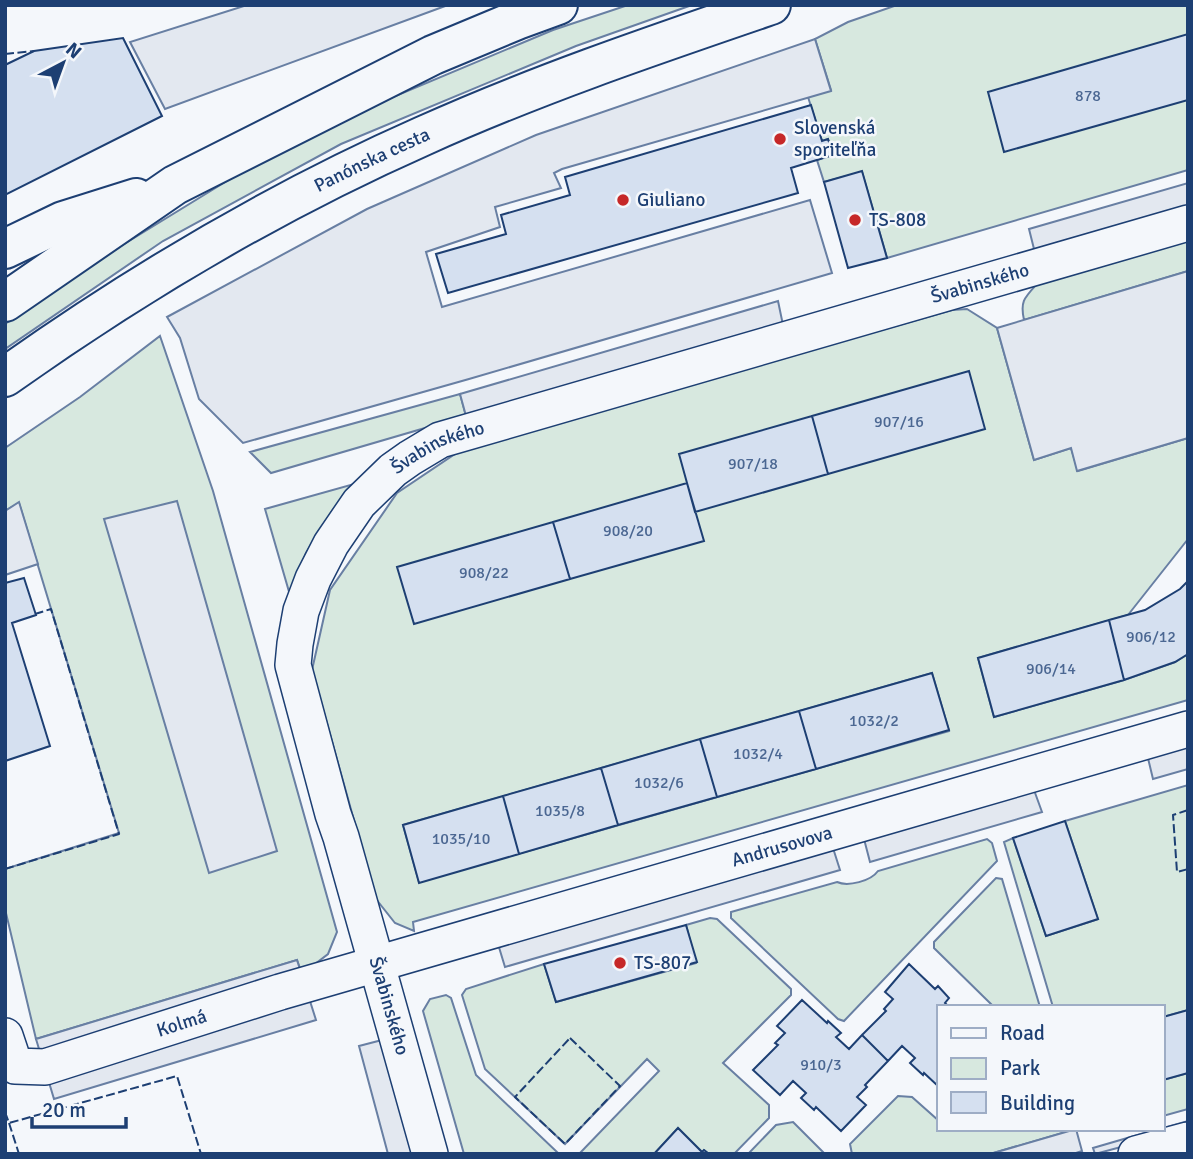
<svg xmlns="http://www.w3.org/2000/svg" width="1193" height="1159" font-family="Signika,sans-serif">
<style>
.green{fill:#d7e8df;stroke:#687fa3;stroke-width:2;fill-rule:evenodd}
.parking{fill:#e3e8f0;stroke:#687fa3;stroke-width:2}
.building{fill:#d5e0f0;stroke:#1d3f73;stroke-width:2}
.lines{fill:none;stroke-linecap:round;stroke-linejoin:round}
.minor-casing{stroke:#1d3f73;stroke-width:38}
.major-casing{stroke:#1d3f73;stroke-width:42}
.minor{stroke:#f4f7fb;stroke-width:35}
.major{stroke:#f4f7fb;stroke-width:38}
.fence{stroke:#1d3f73;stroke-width:2;stroke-dasharray:9 3.5;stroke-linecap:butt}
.poi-dot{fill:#c62828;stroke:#f4f7fb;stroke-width:2.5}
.labels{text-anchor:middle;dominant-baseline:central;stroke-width:5;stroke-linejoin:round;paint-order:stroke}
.number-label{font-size:16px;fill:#4b6792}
.poi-label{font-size:19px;fill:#1d3f73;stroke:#f4f7fb;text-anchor:start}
.street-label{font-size:19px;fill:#1d3f73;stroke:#f4f7fb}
</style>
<rect width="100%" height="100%" fill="#f4f7fb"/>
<!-- green -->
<path class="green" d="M628,5H692L576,46L341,144L163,241L5,349V324L80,271L235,176L343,118L553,30Z
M897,5H1188V170L887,258L862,172L824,182L817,160L833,154L828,139L822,141L808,97L831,90L815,39L848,22Z
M1188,241V271L1024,320C1020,302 1024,298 1036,285Z
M967,309L997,328L1034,460L1071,448L1078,471L1188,438V539L1128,615L978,658L994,717L1124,680L1175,662L1188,654V700L413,922L414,931L395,923L376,899L312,670L330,590L397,493L464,448L952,310ZM932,673L949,731L419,882L403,825Z
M160,336L213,491L337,932L328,954L302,974L297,960L36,1039L5,909V869L119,833L19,503L5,511V448L80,397Z
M460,394L466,416L271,473L250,452Z
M354,484L332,511L306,553L290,595L265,509Z
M1188,785V1010L1163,1017V1007H1053L1004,842L1013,838L1046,936L1098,919L1065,821Z
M987,839L992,843L997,861L844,1021L838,1019L731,918V912L837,882C848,887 871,881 878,871Z
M996,878L1002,879L1040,1007H994L934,948V942Z
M710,918L717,919L791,989V995L723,1063L769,1105V1118L734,1154H709L704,1150L702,1152L678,1128L654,1154H579L659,1071L647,1059L565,1144L485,1069L462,995L466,989L544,964L556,1002L696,963L686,925Z
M446,995L451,998L476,1075L557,1152L555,1154H464L423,1011L430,999Z
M1188,1073V1109L1163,1116V1080Z
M898,1096L912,1097L939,1121V1129H1076L990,1154H852L850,1144Z
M793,1122L825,1154H748L776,1125Z"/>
<!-- parking -->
<path class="parking" d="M247,5H448L165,109L130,42Z
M815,39L831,91L562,169L554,173L561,188L495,207L500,227L426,252L442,307L810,200L832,273L469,379L243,443L199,399L180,338L167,317L367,209L536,135Z
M1188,183V208L1035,253L1029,229Z
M1188,271V438L1077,471L1071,448L1034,460L997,328Z
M778,301L783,325L466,416L460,394Z
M177,501L277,851L209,873L104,519Z
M19,502L38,564L5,575V511Z
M1188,743V769L1153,779L1147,754Z
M1034,790L1042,812L870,862L864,839Z
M833,848L840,870L505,967L498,944Z
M297,960L316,1020L54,1099L36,1039Z
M382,1040L413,1154H388L359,1046Z
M1188,1121V1129L1095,1154L1093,1148L1158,1129H1163V1128Z
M1076,1129L1082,1151L1073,1154H990Z"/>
<!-- building -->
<path class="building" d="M1188,34V100L1004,152L988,92Z
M123,38L162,116L5,195V65L34,51Z
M811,105L822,141L828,139L833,155L791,168L798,193L448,293L436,254L506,234L501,215L570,195L565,177Z
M862,171L887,258L848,268L824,182Z
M969,371L985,429L828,474L812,416Z
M812,416L828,474L695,512L679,454Z
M687,483L704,541L570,579L553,522Z
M553,522L570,579L414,624L397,567Z
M24,578L36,615L12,623L50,746L5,761V583Z
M1188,581V654L1175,662L1124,680L1109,620L1145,610L1180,589Z
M1109,620L1124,680L994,717L978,658Z
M932,673L949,730L816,769L799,711Z
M799,711L816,769L717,797L700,739Z
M700,739L717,797L618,825L601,768Z
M601,768L618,825L519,854L503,796Z
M503,796L519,854L419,883L403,825Z
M1065,821L1098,919L1046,936L1013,838Z
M686,925L697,962L556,1002L544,964Z
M909,964L935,989L938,986L949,998L945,1003L949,1007H939V1087L924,1073L923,1075L910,1063L915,1058L902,1046L888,1061L862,1035L886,1011L884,1009L893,999L885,992Z
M802,1000L827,1023L828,1021L841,1033L836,1037L849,1049L862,1035L888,1061L865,1085L867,1087L857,1097L866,1105L841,1131L816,1107L814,1110L801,1098L806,1093L793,1081L780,1095L753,1070L778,1045L775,1043L785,1033L777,1026Z
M1188,1010V1073L1163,1080V1017Z
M678,1128L702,1152L704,1150L709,1154H654Z"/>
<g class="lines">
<defs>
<g id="minor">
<path id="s1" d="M5,1036L15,1066L45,1067L280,992L1188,729"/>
<path id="s2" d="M430,1154L341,837L333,814L293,665L295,644L301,611L313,579L331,544L359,503L393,470L410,458L440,440L1188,223"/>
<path d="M1136,1154L1188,1140"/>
</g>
<g id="major">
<path d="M5,249L63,221L136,198"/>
<path d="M5,302L175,185L433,55L517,20L558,5"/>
<path id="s3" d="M5,377C136,284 276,201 423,136C536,85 654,45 771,5"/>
</g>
</defs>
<!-- minor casing -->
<use href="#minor" class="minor-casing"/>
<!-- major casing -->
<use href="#major" class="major-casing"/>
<!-- minor -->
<use href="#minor" class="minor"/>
<!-- major -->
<use href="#major" class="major"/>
<!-- fence -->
<path class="fence" d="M5,54L34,51
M1188,810L1173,815L1177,872L1188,869
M5,869L119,834L51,609L35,614
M570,1038L620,1086L565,1144L515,1097Z
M5,1112L9,1123L177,1076L201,1154
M9,1123L19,1154"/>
</g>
<!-- markers -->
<g class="poi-dot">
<circle cx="780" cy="139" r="7"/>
<circle cx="623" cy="200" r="7"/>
<circle cx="855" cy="220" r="7"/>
<circle cx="620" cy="963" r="7"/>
</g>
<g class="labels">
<!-- number labels -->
<g class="number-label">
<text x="1088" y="96">878</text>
<text x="899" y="422">907/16</text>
<text x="753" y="464">907/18</text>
<text x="628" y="531">908/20</text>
<text x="484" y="573">908/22</text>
<text x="1151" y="637">906/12</text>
<text x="1051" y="669">906/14</text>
<text x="874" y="721">1032/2</text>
<text x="758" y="754">1032/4</text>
<text x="659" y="783">1032/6</text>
<text x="560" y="811">1035/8</text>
<text x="461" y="839">1035/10</text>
<text x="821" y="1065">910/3</text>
</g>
<!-- poi labels -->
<g class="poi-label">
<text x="794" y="128">Slovenská<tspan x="794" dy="22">sporiteľňa</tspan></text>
<text x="637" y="200">Giuliano</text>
<text x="869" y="220">TS-808</text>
<text x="634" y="963">TS-807</text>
</g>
<!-- street labels -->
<g class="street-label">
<text stroke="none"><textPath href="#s3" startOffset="427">Panónska cesta</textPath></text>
<text stroke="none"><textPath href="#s2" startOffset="1351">Švabinského</textPath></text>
<text stroke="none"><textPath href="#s2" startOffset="784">Švabinského</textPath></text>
<text stroke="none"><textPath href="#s1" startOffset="831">Andrusovova</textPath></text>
<text transform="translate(389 1006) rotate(74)">Švabinského</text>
<text stroke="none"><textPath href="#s1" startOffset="205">Kolmá</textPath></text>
</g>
</g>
<!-- border -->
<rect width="1193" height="1159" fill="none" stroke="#1d3f73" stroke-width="14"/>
<!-- legend -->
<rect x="937" y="1005" width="228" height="126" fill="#f4f7fb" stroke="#9eadc5" stroke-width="2"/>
<rect x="951" y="1028" width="35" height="10" fill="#f4f7fb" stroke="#9eadc5" stroke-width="2"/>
<text x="1000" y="1040" font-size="21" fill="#1d3f73">Road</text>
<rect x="951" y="1058" width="35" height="21" fill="#d7e8df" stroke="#9eadc5" stroke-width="2"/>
<text x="1000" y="1075" font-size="21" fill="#1d3f73">Park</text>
<rect x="951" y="1092" width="35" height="21" fill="#d5e0f0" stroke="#9eadc5" stroke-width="2"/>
<text x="1000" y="1110" font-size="21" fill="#1d3f73">Building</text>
<!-- north arrow -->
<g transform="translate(63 63) rotate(41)" stroke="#f4f7fb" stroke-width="5" paint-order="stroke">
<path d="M0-5L12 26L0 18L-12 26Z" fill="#1d3f73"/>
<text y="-10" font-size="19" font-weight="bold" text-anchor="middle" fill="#1d3f73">N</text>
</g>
<!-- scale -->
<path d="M32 1117v10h94v-10" fill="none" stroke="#1d3f73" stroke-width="3.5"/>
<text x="42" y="1117" font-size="21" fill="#1d3f73" stroke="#f4f7fb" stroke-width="5" paint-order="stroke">20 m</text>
</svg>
